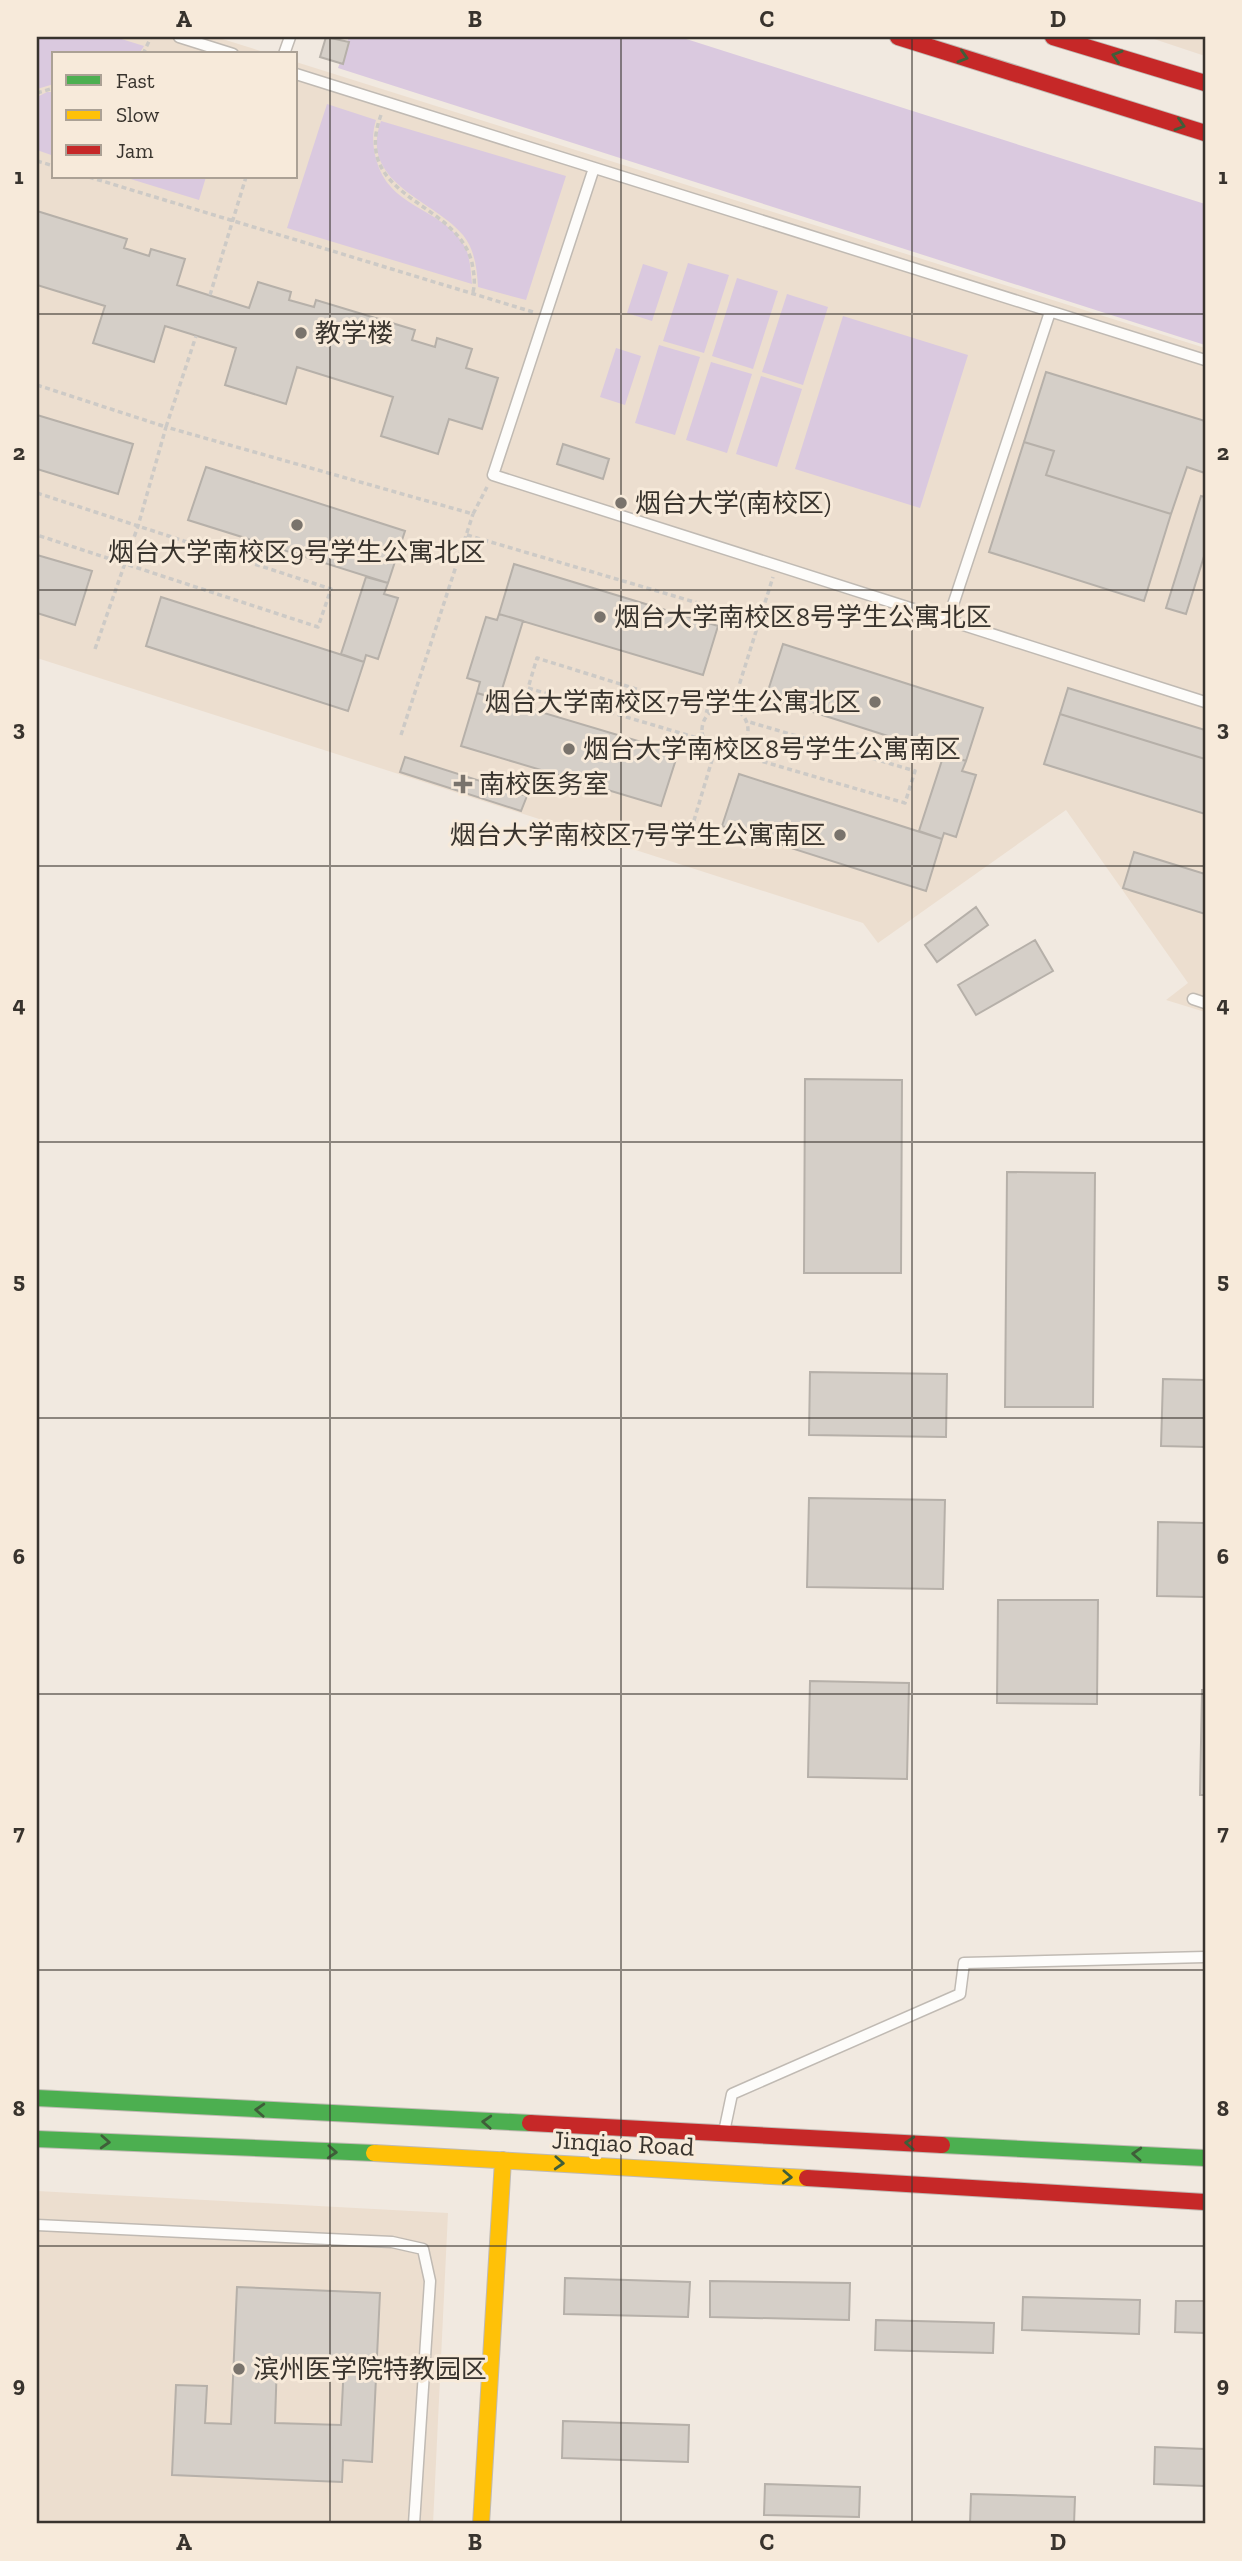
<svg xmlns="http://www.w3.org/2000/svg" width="1242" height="2561" font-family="'Zilla Slab','Noto Sans SC',serif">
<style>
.built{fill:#ecdecf}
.green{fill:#dac9df}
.building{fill:#d5cfc8;stroke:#b6b0a9;stroke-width:2;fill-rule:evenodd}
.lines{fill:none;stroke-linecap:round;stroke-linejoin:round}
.lane-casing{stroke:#c0bab3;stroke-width:13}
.fast-casing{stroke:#c0bab3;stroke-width:18}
.slow-casing{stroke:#c0bab3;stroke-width:18}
.jam-casing{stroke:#c0bab3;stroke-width:18}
.path{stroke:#cdcac6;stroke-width:3.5;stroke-dasharray:5 3.5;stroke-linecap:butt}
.lane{stroke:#fdfcfa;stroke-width:10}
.fast{stroke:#4caf50;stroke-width:16}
.slow{stroke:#ffc107;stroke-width:16}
.jam{stroke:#c62828;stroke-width:16}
.oneway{stroke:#3f5e39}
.grid{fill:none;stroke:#38332d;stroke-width:2;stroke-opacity:0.55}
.poi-dot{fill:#79736c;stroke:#f7eada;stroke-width:2.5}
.labels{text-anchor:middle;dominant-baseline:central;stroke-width:6;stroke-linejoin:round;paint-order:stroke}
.poi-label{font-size:26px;fill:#38332d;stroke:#f7eada;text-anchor:start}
.street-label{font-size:26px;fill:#38332d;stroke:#f7eada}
.neatline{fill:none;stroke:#38332d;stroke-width:2.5}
.grid-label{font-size:23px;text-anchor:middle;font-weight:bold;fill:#38332d}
</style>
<rect width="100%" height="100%" fill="#f1e9e0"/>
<!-- built -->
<path class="built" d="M37,37H216L270,54H54V177H296V62L1205,348V1012L1166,1000L1188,983L1066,810L878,943L863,923L37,658Z
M1148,37H1205V56Z
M37,2191L448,2213L433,2524H37Z"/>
<!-- green -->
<path class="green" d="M37,37H115L144,46L139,54H54V84L37,89Z
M349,37H680L1205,204V345L338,68Z
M47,92H54V156L37,150V97Z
M327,104L376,120C371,136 373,152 379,168C395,209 445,210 465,247C470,256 471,273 472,284L287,228Z
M381,121L566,176L526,300L478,287C477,269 475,250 463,235C434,200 358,183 381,121Z
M124,177H206L199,200Z
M688,263L729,275L704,353L663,341Z
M643,264L668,272L652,321L627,313Z
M737,278L778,291L753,369L712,356Z
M787,294L828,307L803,385L762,372Z
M843,316L968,355L920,508L795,469Z
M659,345L700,357L675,435L635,423Z
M616,348L641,356L625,405L600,397Z
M711,362L752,374L727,453L686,440Z
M761,376L802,389L777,467L736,454Z"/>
<!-- building -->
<path class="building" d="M326,37L349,42L343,64L320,57Z
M37,211L127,239L124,248L149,256L151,249L185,259L177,285L249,308L258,282L291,292L289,300L314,307L316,300L415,330L412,340L435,347L437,338L472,349L466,368L498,378L482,429L449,419L438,454L381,436L393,397L297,367L286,404L225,385L236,348L165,326L154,362L93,343L105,306L37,285Z
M1046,372L1205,421V473L1187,467L1171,514L1046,475L1054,451L1024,442Z
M37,415L133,444L118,494L37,469Z
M1024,442L1054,451L1046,475L1171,514L1144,601L989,552Z
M563,444L609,459L603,479L557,464Z
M206,467L405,531L388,583L188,520Z
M1201,496L1205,497V553L1186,614L1166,608Z
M37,555L92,571L75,625L37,613Z
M514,564L718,626L703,675L499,614Z
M366,577L388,583L384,594L398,598L378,659L366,655L364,662L341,654Z
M161,597L364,662L348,711L146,646Z
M499,614L523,621L499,699L477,693L480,682L467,678L486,617L497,620Z
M783,644L983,708L966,761L766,697Z
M1068,688L1205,730V759L1060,714Z
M477,693L678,753L661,806L461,746Z
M1060,714L1205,759V814L1044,764Z
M944,754L966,761L962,771L976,775L956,837L944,833L942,839L919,831Z
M405,757L527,796L521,811L400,772Z
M739,774L942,839L926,891L722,826Z
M1134,852L1205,874V914L1123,888Z
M976,907L988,925L937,962L925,945Z
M1035,940L1053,971L976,1015L958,985Z
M805,1079L902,1080L901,1273H804Z
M1007,1172L1095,1173L1093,1407H1005Z
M810,1372L947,1374L946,1437L809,1435Z
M1163,1379L1205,1380V1447L1161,1446Z
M809,1498L945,1500L943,1589L807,1587Z
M1158,1522L1205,1523V1597L1157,1596Z
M998,1600H1098L1097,1704L997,1703Z
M810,1681L909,1683L907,1779L808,1777Z
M1202,1690H1205V1795H1200Z
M565,2278L690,2282L688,2317L564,2314Z
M710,2281L850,2283L849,2320L710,2317Z
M237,2287L380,2293L372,2462L343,2460L342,2482L172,2475L176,2385L207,2386L205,2423L231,2424ZM277,2360L344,2363L341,2425L275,2423Z
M1023,2297L1140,2300L1139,2334L1022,2330Z
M1176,2301H1205V2333L1175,2332Z
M876,2320L994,2323L993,2353L875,2350Z
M563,2421L689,2425L688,2462L562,2458Z
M1155,2447L1205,2449V2486L1154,2484Z
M765,2484L860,2487L859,2517L764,2515Z
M971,2494L1075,2497L1074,2524H970Z"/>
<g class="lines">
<defs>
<path id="lane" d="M179,37L233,54
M284,54L290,37
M296,74L1205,360
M594,168L493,475L1205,702
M948,620L1050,312
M1193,999L1205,1003
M724,2132L732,2094L960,1994L964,1963L1205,1957
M37,2225L392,2242L423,2249L430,2281L414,2524"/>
<path id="fast" d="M37,2098L530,2123
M37,2139L374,2153
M942,2145L1205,2158"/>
<path id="slow" d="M374,2153L807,2178
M481,2524L503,2160"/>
<path id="jam" d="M898,37L1205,133
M1053,37L1205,83
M530,2123L942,2145
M807,2178L1205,2202"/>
</defs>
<!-- lane casing -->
<use href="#lane" class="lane-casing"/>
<!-- fast casing -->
<use href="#fast" class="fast-casing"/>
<!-- slow casing -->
<use href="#slow" class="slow-casing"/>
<!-- jam casing -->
<use href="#jam" class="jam-casing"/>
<!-- path -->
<path class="path" d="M143,54L151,37
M37,93L54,88
M381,115C350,199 457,200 472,263C474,274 476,284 472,295
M37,161L54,166
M89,177L533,312
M210,295L246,177
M37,385L166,427L196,336
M37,493L331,589L318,627L37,535
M467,535L759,621
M95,649L138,526L166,427L473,514L487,487
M702 730a23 23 0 1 1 46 0a23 23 0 1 1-46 0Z
M732,708L773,577
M401,735L473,514
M704,740L528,688L537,658L710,712
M730,752L905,803L915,771L746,721
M689,837L715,750"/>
<!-- lane -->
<use href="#lane" class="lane"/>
<!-- fast -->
<use href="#fast" class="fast"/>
<!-- slow -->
<use href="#slow" class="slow"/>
<!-- jam -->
<use href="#jam" class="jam"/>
</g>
<!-- one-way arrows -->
<defs><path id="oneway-chevron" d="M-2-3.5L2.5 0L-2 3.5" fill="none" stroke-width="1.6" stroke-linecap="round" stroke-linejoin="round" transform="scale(1.75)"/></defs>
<g class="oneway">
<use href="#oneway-chevron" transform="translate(1117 56) rotate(-163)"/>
<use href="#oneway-chevron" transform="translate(963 57) rotate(17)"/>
<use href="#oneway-chevron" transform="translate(1180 125) rotate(17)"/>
<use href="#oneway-chevron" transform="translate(260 2110) rotate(-177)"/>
<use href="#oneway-chevron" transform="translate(487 2122) rotate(-177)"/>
<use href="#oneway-chevron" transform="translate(105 2142) rotate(3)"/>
<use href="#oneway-chevron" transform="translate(910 2143) rotate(-177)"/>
<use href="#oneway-chevron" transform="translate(332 2152) rotate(3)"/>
<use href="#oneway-chevron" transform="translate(1137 2154) rotate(-177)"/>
<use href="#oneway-chevron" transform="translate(559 2163) rotate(3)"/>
<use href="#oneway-chevron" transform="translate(787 2177) rotate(3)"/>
</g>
<!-- grid -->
<path class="grid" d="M330,37V2524M621,37V2524M912,37V2524M37,314H1205M37,590H1205M37,866H1205M37,1142H1205M37,1418H1205M37,1694H1205M37,1970H1205M37,2246H1205"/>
<!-- markers -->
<g class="poi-dot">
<circle cx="301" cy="333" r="7"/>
<circle cx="621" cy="503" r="7"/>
<circle cx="297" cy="525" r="7"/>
<circle cx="600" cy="617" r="7"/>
<circle cx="875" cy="702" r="7"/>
<circle cx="569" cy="749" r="7"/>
<path d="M459.5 773.5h7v7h7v7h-7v7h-7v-7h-7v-7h7z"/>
<circle cx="840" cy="835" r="7"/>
<circle cx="239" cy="2369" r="7"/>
</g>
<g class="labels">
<!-- poi labels -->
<g class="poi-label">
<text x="315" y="333">教学楼</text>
<text x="635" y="503">烟台大学(南校区)</text>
<text x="297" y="552" text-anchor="middle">烟台大学南校区9号学生公寓北区</text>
<text x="614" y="617">烟台大学南校区8号学生公寓北区</text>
<text x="861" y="702" text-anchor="end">烟台大学南校区7号学生公寓北区</text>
<text x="583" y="749">烟台大学南校区8号学生公寓南区</text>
<text x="479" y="784">南校医务室</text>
<text x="826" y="835" text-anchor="end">烟台大学南校区7号学生公寓南区</text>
<text x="253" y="2369">滨州医学院特教园区</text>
</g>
<!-- street labels -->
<g class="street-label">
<text transform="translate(623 2143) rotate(3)">Jinqiao Road</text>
</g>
</g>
<!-- border -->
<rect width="1242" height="2561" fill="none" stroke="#f7eada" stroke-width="77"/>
<!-- legend -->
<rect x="52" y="52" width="245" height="126" fill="#f7eada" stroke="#aba195" stroke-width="2"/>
<rect x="66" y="75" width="35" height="10" fill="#4caf50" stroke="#aba195" stroke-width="2"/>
<text x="116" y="88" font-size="21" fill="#38332d">Fast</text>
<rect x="66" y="110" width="35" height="10" fill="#ffc107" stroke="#aba195" stroke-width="2"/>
<text x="116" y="122" font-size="21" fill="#38332d">Slow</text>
<rect x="66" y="145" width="35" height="10" fill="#c62828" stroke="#aba195" stroke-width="2"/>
<text x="116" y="158" font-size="21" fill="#38332d">Jam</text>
<rect x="38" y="38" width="1166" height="2484" class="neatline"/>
<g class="grid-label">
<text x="184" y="27">A</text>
<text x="475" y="27">B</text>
<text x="767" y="27">C</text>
<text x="1058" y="27">D</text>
<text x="19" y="184">1</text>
<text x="1223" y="184">1</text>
<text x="19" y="460">2</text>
<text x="1223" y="460">2</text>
<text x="19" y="736">3</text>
<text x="1223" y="736">3</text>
<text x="19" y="1012">4</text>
<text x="1223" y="1012">4</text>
<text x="19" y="1288">5</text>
<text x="1223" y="1288">5</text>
<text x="19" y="1564">6</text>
<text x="1223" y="1564">6</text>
<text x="19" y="1840">7</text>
<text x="1223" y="1840">7</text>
<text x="19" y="2116">8</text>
<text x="1223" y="2116">8</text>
<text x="19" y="2392">9</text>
<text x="1223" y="2392">9</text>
<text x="184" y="2550">A</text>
<text x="475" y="2550">B</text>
<text x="767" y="2550">C</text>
<text x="1058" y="2550">D</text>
</g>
</svg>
